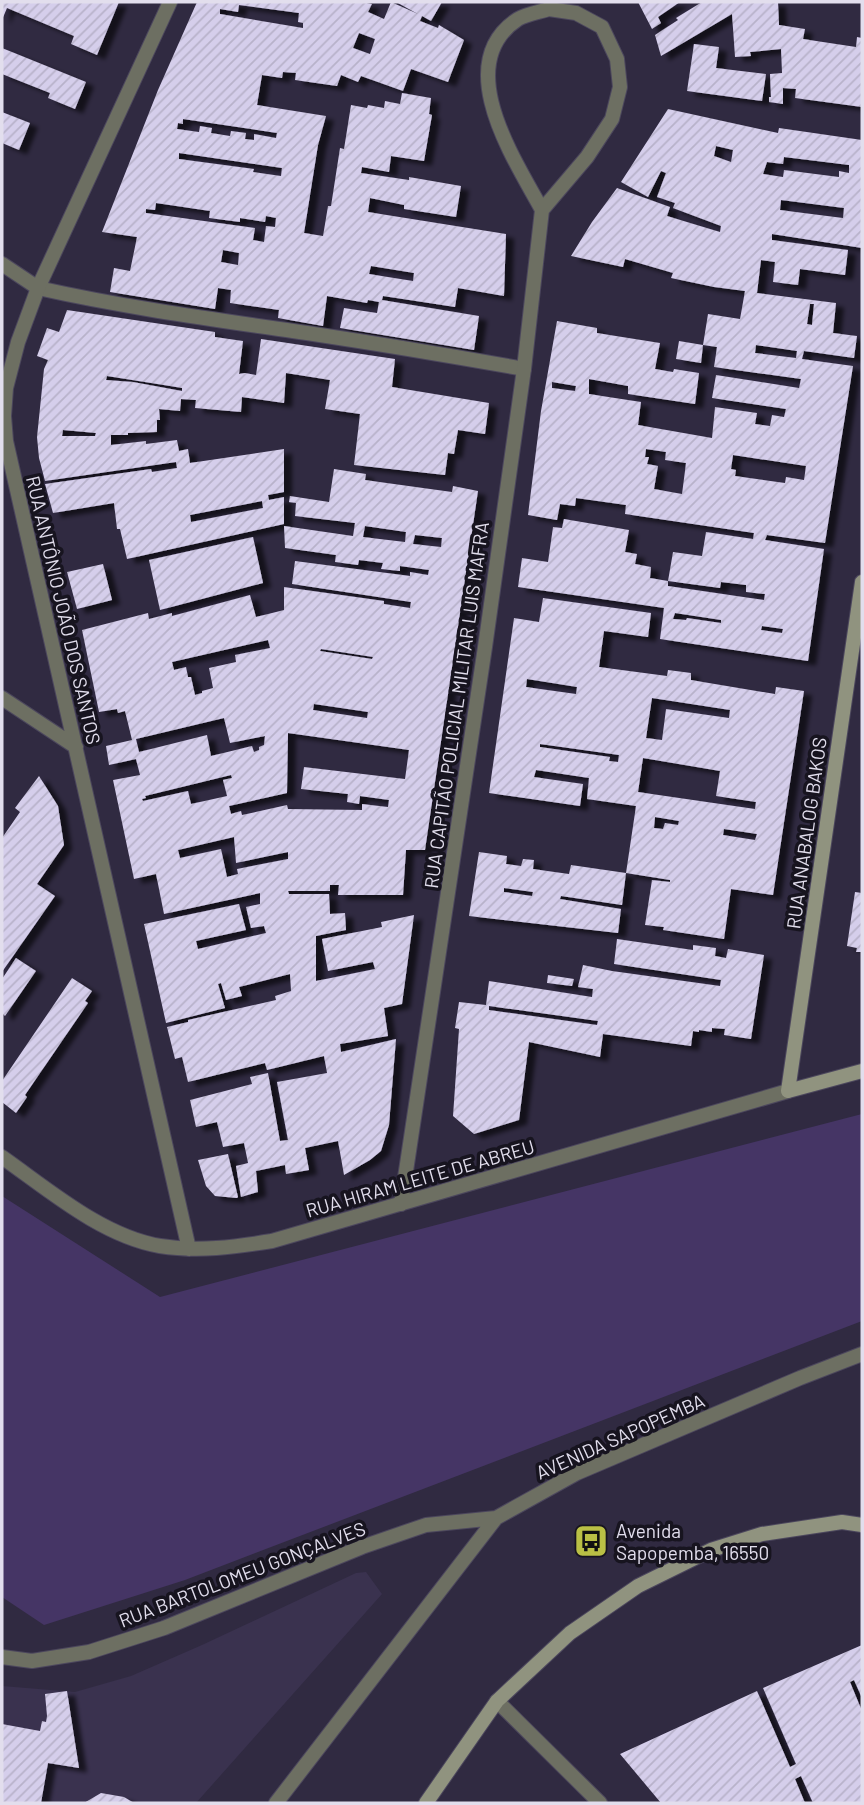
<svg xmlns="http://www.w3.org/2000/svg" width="864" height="1805" font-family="Barlow,sans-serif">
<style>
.built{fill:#3a324f}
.grass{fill:#453565}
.building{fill:url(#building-hatch);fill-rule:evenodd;filter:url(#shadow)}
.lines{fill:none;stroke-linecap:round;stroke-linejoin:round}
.lane-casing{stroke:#4c475d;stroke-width:16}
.street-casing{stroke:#4c475d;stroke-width:16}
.secondary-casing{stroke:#4c475d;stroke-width:16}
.lane{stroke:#6d6f62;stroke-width:14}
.street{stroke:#6d6f62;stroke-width:14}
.secondary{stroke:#90937f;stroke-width:14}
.labels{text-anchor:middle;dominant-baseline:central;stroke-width:7;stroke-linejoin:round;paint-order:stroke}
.street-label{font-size:19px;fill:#e2deed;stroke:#17141f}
.poi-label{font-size:19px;fill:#e2deed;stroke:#17141f;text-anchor:start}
</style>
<defs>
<pattern id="building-hatch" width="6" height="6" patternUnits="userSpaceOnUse" patternTransform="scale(1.75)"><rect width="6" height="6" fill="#d5ceeb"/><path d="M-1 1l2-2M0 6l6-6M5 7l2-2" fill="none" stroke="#b8b2ca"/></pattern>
<filter id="shadow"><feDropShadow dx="8" dy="4.5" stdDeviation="2" flood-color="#0009"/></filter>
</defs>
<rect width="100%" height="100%" fill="#302a41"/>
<!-- built -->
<path class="built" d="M366,1572L382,1594L196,1803H2V1686L75,1692L131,1676L202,1645L356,1573Z"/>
<!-- grass -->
<path class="grass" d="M862,1114V1321L185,1580L44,1625L2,1597V1196L160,1297Z"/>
<!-- building -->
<path class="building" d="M2,2H119L97,55L71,44L74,36L7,8L2,20Z
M197,2H361L372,4L368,12L384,19L391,2L418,14L396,2H442L431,21L422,16L420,21L438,28L439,25L464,40L448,82L411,69L403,91L361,76L358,82L341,75L337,86L295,80L296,73L283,72L282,78L262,75L257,105L326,116L318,145L304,233L323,236L328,206H331L340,148L344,149L351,105L367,108L368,105L384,108L385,101L400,104L402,93L431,98L429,114L432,115L424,161L391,156L389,172L362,167L361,173L409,180V177L461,186L456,217L404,209V205L370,198L368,212L506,234L504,296L458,288L455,307L383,296L382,300L479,316L474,350L340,328L344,308L377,313L379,302L368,300L367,303L327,296L323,326L278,318L279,310L230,303L231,290L218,288L215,309L110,292L114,268L130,271L137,237L102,232L158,90ZM239,5L299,13L298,22L303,23V28L220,14V9L238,12ZM359,33L375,39L370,54L353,48ZM183,119L277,133L276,138L254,134V140L245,139L246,133L231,131L230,136L211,133L212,128L200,126L199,132L177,129L178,123L183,124ZM179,153L282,168L281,176L253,172L254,169L179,159ZM156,203L210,211L209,218L240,222V218L265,222L266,216L276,218L275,227L266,226L264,242L253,240L255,228L146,213V209L155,210ZM223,250L239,253L238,265L221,262ZM371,266L414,273L413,281L369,274Z
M638,2H680L658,17L661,23L652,29Z
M702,2H778L779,25L805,29L803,39L856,47L857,37L862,38V107L795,98L796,89L783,88V104L769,102V97H771L770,74L782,73L781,49L750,52L751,56L735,57L732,14L661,56L655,35L678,20L676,18Z
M694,44L719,47L716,68L766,74L762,101L687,91Z
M2,48L86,82L75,109L48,98L50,93L2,74Z
M668,109L778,133L779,128L862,140V248L772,234V240L848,250L845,275L800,269L798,285L773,282L775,262L761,260L757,293L836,303L833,333L857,336L854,358L804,351L802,359L853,366L825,543L767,535L765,540L824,549L808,661L660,639L664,608L518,587L522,558L548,562L553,527L562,528L564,519L629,530L625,552L637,554L635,564L651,567L650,578L668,581V586L764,600L765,594L746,592V585L721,582L720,588L668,581L673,552L702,556L706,532L753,539L754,533L625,514L626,505L576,498L575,506L560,504L557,520L528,515L541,411L557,321L597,328V333L660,343L655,369L673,372L674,369L699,373L695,404L628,394V386L589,379V394L641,402L638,425L712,438L715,407L757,413L755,424L770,426L772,415L784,417L786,409L712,398L716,375L799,388L801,379L714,367L717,347L703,345L708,314L740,319L745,291L714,287L671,278L673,273L625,259L623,267L571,256L592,222L617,188L670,207L667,216L720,232L721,226L673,208L675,203L657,197L666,173L661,171L648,197L621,182ZM716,146L733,150L731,162L714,156ZM784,157L849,165V173L839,171V177L784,170L783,177L763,174L767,162L783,164ZM781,200L844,208L843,218L780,210ZM810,304H814L812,325L807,324ZM756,345L797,351L796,358L755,353ZM552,382L576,386L575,391L552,388ZM646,449L666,452L665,460L686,463L682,494L654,489L658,466L647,464L649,457H645ZM733,455L806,466L804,480L786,477L785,483L735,476L736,470L731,469ZM675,613L721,620V623L687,618L686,620L673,619ZM762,626L783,629L782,633L761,630Z
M2,112L30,123L19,150L2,143Z
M67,310L215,332V337L243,341L239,374L245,373L256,375L261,339L395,359L392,387L489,403L485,434L458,430L454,454L448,453L445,475L354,465L360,414L325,409L330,380L286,373L284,403L242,397L241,412L195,408L196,400L181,399L180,411L159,409L160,420H157V432L128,433V435H111V445L146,441V444L177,440L179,451L188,449L190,463L284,449V492L268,495L269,500L284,497V524L127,559L120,529H117L114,503L53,513L45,484L151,469L152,472L177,468L176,462L45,481L39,458L37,437L44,369L48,360L37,356L47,328L59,332ZM107,376L170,386L182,388V391L133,382L106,380ZM63,430L96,433L95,436H62ZM262,501L263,508L191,522L190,515Z
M679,341L703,345L701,363L676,359Z
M334,469L366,474L365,480L452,492L453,486L478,491L425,850H406L403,895H338L339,885H330V891H288L289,894H329L330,914L345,913L346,930L316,936V981L375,969L373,962L328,971L322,939L382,927L381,922L414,915L402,1004L384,1008L388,1036L340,1044L341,1052L396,1039L389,1125L381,1151L370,1160L344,1175L338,1141L305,1148L309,1170L286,1174L285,1165L256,1171L258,1192L241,1197L236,1166L248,1163L244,1143L223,1147L217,1122L196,1127L190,1100L252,1084L250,1077L268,1073L280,1141L288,1140L277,1082L327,1073L324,1056L267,1070L265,1063L188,1082L182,1057L175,1059L167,1027L188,1022V1020L276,1000L275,996L291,991L290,974L239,987L242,996L226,1000L221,983L218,984L225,1008L166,1023L144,924L239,904L246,930L196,941L198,949L266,933L264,926L251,928L246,907L260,904V893L164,914L156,874L134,879L113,780L140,775L136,759L109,765L106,746L132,740L125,711L118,713L117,709L99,712L82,630L148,613L149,619L172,613V616L250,595L256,617L284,610V587L384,601V604L410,608L411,602L292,584L295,561L410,576V572L428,575L429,570L400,566V571L381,569L383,563L359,560L358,565L335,562L336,555L285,548L284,526L353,536L355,523L295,516L296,503L289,502L290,496L329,502ZM365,526L406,532L405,542L363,537ZM415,535L442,538L441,547L413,544ZM268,640L270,648L235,655L236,662L209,668L213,688L202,691V693L195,695L191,677H188L186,667L174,670L172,662ZM321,649L373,657L372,659L320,651ZM314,704L368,712L367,718L313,710ZM224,718L230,743L265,736L264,745L259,747V750L254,752L252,746L211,756L207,735L139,752L136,739ZM288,733L409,750L405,779L304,767L301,789L348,794L347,802L359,804L360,796L389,800L388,807L362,804V810L288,809L287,805L242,815L241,811L231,814L229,806L287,793ZM231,775L232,778L223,780L227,796L191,804L188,791L143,801L142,799L146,798L145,796ZM234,837L236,863L288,852V859L237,869L238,874L227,877L221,849L180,858L178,850Z
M253,537L263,583L160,610L149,560Z
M103,564L112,600L77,609L67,572Z
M543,598L651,613L648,637L604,631L599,667L667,676L668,670L691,673V680L775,694L776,687L804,691L773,895L731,889L724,939L663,930L664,927L645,925L652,880L670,882V880L626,873L622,905L561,896L560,899L621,909L618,933L469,916L479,852L507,856L506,864L521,866L523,859L534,860L533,869L569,874L571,865L626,873L636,806L587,799L589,778L536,770L534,777L583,784L580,806L489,793L514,618L539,622ZM527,679L577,687L576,694L526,687ZM652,698L730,710L729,718L666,709L662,740L646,738ZM540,744L619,755L618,762L609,761L610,757L540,747ZM643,758L720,771L716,796L756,802L755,809L638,792ZM655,817L679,821L678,825L665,823L663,829L654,828ZM724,829L757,834L755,840L723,835ZM504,888L533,892L532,896L504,892Z
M39,776L58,806L64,845L37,884L55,896L2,972V838L20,812L15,808Z
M855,892L862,893V952H856L857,948L847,946Z
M617,939L693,950V945L716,948L715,956L726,958L728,949L764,955L751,1039L724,1035L725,1029L712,1028V1032L699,1030V1032L693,1031L691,1046L603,1034L600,1057L529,1042L519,1120L474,1134L453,1116L459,1029L455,1028L459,1002L486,1005L489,981L592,997L593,989L578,987L583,965L612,971L720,986L721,980L614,964ZM489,1006L598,1021L597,1025L489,1010Z
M16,958L36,971L5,1016L2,1013V979Z
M548,975L574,979L572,986L547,983Z
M72,978L92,991L85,1001L88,1003L25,1095L27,1097L16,1113L2,1102V1081Z
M228,1154L238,1197L237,1198L215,1196L206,1186L198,1160Z
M862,1645V1698L854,1680L850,1682L862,1711V1803H813L801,1776L795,1779L805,1803H661L620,1754L757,1691L790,1767L796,1764L763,1688Z
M67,1691L79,1768L48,1763L41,1803H2V1724L40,1731L42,1721L46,1722L47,1716L45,1694Z
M101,1793L124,1797L134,1803H84Z"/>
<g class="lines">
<defs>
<path id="lane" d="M38,288C127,308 217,320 307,333C380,344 452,356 524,369"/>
<path id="street" d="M170,2L38,288L18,342L6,388L4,416L6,441L189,1249
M549,9L576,13L602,27L617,59L620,87L612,119L587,157L542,210C515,160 450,64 518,19C527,14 540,12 549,9Z
M2,264L38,288
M2,698L76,747
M2,1157C49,1190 102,1236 160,1246C198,1252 235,1247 272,1241L788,1091
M401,1204L485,647L524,369L542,210
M2,1657L32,1661L89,1652L164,1628L362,1547L426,1525L496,1518
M497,1701L600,1803
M276,1803L496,1518L577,1473L800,1378L862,1354"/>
<path id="secondary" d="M862,582L788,1091L862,1071
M426,1803L497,1701L570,1633L638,1586L711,1550L762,1534L842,1522L862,1525"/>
</defs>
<!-- lane casing -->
<use href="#lane" class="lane-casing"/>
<!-- street casing -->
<use href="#street" class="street-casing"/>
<!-- secondary casing -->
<use href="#secondary" class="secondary-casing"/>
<!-- lane -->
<use href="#lane" class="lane"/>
<!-- street -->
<use href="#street" class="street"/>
<!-- secondary -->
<use href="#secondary" class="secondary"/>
</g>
<!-- icons -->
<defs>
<symbol id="bus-square" viewBox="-11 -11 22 22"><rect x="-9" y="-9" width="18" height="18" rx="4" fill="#bac045" stroke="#17141f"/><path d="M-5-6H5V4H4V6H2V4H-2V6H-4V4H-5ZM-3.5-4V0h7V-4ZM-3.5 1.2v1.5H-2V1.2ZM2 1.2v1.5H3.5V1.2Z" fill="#111"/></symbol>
</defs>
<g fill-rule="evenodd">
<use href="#bus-square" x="572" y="1522" width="38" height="38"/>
</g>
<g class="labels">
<!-- street labels -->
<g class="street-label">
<text transform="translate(64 610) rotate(77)">RUA ANTÔNIO JOÃO DOS SANTOS</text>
<text transform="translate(456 705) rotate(-82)">RUA CAPITÃO POLICIAL MILITAR LUIS MAFRA</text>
<text transform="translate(806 833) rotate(-82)">RUA ANABALOG BAKOS</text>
<text transform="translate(420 1178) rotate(-16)">RUA HIRAM LEITE DE ABREU</text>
<text transform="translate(620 1436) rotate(-24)">AVENIDA SAPOPEMBA</text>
<text transform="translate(242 1574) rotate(-21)">RUA BARTOLOMEU GONÇALVES</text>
</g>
<!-- poi labels -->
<g class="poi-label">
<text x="616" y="1530">Avenida<tspan x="616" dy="22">Sapopemba, 16550</tspan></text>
</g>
</g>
<!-- border -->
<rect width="864" height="1805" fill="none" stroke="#e2deed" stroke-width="7"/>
</svg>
